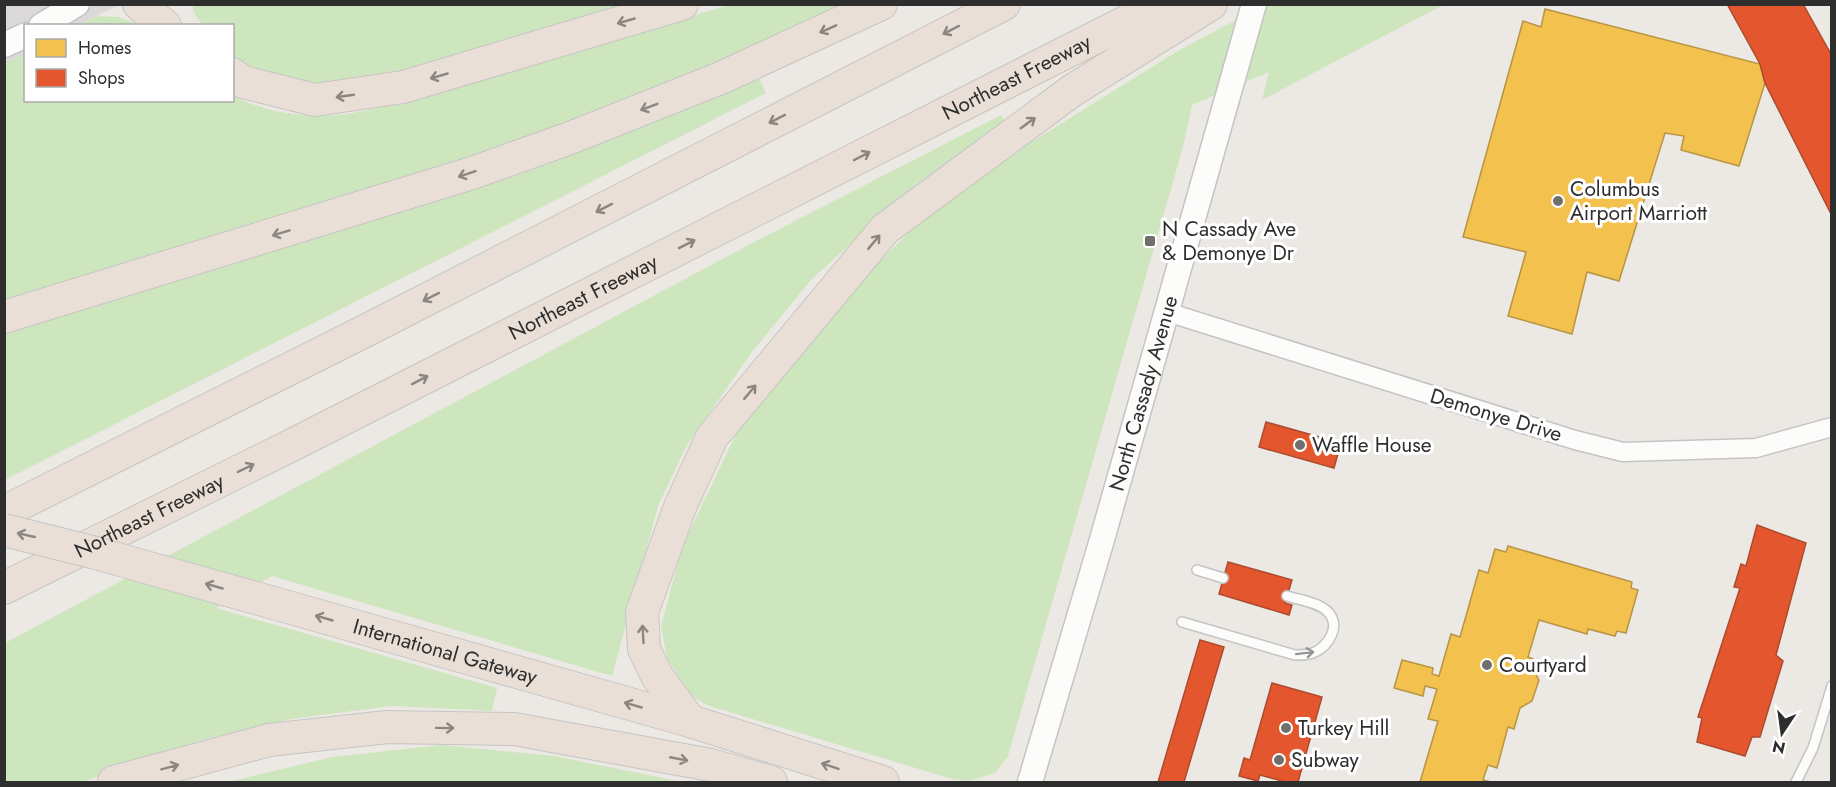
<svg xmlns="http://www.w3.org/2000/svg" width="1836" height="787" font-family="Jost,sans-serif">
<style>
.industrial{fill:#dcd9db}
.green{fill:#cee6be}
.homes{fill:#f2c14e;stroke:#b79544;stroke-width:1.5}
.shops{fill:#e4572e;stroke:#ad4b2e;stroke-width:1.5}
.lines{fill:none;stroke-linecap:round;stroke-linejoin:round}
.service-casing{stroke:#c5c4c5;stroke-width:12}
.minor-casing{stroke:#c5c4c5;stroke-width:21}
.secondary-casing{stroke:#c5c4c5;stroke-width:27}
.motorway-casing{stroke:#c6c5c4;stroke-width:34}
.service{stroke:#fcfcfb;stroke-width:9}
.minor{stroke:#fcfcfb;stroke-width:18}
.secondary{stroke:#fcfcfb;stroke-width:24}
.motorway{stroke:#eadfd6;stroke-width:32}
.motorway-bridge-casing{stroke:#c6c5c4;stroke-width:34;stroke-linecap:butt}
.motorway-bridge{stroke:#eadfd6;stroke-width:32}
.oneway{stroke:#8c8682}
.oneway2{stroke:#959594}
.poi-dot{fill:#706f6e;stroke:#fff;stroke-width:2}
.labels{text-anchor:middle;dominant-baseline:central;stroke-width:6;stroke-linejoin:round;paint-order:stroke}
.street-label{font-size:21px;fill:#2e2e2e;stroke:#fff}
.poi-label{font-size:21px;fill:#2e2e2e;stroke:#fff;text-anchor:start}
</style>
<rect width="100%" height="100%" fill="#ece8e4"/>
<!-- industrial -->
<path class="industrial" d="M5,5H119L78,25L26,26L25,53L5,64Z"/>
<!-- green -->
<path class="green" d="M193,5H622L414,67L347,85L311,84L282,80L249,66L233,56L232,26L202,25L193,11Z
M729,5H855L619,104L415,177L5,302V64L25,53L26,100H232L233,96C267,113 308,119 346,114C362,112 377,107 392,104Z
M1264,5H1443L1262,100L1269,72L1192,105L1183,147L1008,756L995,773L969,781L952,779L706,705L691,695L667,658L661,626L682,547L736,434L779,369L862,279L906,235L1001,161L1176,52Z
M97,16L118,17L140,25H78Z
M757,75L766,93L5,480V329Z
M1001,115L1007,124L916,184L811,280L752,352L687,445L658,506L612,676L272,576L216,608L497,688L492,711L392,706L291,719L198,741L82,782H5V643L756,241Z
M442,745L554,756L683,782H228L332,757Z"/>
<!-- homes -->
<path class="homes" d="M1545,9L1760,64L1765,83L1739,166L1681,150L1684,136L1665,133L1619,281L1587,272L1572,334L1508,316L1526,252L1463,237L1523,21L1541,27Z
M1508,546L1632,582L1631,588L1638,590L1626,633L1617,631L1615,636L1588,629L1587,634L1539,620L1528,657L1533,659L1531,666L1539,680L1532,701L1520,708L1514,729L1508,727L1497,768L1488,765L1483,780L1491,782H1420L1438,721L1428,719L1437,689L1425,686L1423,696L1394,688L1402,660L1433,668L1432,674L1439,676L1451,634L1460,637L1479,570L1488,573L1495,549L1506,552Z"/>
<!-- shops -->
<path class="shops" d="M1727,4H1803L1832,56V211L1830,212L1765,83L1760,64Z
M1266,422L1341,443L1334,468L1259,447Z
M1757,525L1806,543L1776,655L1783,661L1760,737H1752L1745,756L1697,742L1702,718L1698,717L1740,588L1734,587L1741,564L1746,566Z
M1228,562L1292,580L1285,603L1292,605L1289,615L1219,594Z
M1200,640L1224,647L1184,782H1158Z
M1272,683L1322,697L1298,782H1286L1260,775L1258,781L1239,776L1244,758L1250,760Z"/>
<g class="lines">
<defs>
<path id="service" d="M1197,570L1223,578
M1182,622L1295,655C1301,655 1307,655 1313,653C1329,646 1342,625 1327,611C1317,602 1300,600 1287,596
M1796,782L1813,748L1832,686"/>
<path id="minor" d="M1167,312L1575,440L1623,452L1756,448L1832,427"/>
<g id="secondary">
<path d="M41,26L77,4"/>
<path d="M4,45L26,35"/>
<path id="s1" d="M1030,782L1101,543L1254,4"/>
</g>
<g id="motorway">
<path d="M139,4L165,26"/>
<path d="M232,74L243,82L315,100L403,87L682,4"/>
<path d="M4,317L472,173L570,138L723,77L881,4"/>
<path d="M4,512L367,330L1004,4"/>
<path id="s2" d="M4,588L296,443L1161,4"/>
<path id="s3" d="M270,602L690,721L883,782"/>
<path d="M690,721L657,676L644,649L642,612L680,507L712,437L885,229L1073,90L1211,4"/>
<path d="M114,782L269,740L387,727L514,729L711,765L771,782"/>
</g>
</defs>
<!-- service casing -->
<use href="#service" class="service-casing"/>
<!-- minor casing -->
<use href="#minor" class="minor-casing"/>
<!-- secondary casing -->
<use href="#secondary" class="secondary-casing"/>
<!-- motorway casing -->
<use href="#motorway" class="motorway-casing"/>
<!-- service -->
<use href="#service" class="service"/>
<!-- minor -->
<use href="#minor" class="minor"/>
<!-- secondary -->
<use href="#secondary" class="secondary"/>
<!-- motorway -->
<use href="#motorway" class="motorway"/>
<defs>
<path id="motorway-bridge" d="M4,530L96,553L270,602"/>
</defs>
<!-- motorway-bridge casing -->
<use href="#motorway-bridge" class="motorway-bridge-casing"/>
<!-- motorway-bridge -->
<use href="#motorway-bridge" class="motorway-bridge"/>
</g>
<!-- one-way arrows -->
<defs><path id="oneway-shaft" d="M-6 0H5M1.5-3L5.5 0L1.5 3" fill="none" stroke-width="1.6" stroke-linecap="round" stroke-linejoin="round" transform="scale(1.5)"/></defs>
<g class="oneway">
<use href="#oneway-shaft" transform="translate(626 21) rotate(164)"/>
<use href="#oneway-shaft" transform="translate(828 29) rotate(156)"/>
<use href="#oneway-shaft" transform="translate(951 30) rotate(153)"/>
<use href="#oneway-shaft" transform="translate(439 76) rotate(164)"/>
<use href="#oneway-shaft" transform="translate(345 96) rotate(172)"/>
<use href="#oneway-shaft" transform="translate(649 107) rotate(159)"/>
<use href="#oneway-shaft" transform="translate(777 119) rotate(153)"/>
<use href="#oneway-shaft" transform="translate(1028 123) rotate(-36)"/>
<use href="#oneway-shaft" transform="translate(862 156) rotate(-27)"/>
<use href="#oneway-shaft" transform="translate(467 174) rotate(162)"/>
<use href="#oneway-shaft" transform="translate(604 208) rotate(153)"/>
<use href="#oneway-shaft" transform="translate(281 233) rotate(163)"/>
<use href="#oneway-shaft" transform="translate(874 242) rotate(-50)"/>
<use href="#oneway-shaft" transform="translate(687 244) rotate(-27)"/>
<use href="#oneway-shaft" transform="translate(431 297) rotate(153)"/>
<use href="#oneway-shaft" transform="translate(420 380) rotate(-27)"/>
<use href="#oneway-shaft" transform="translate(750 392) rotate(-50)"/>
<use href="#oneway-shaft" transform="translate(246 468) rotate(-26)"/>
<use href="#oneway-shaft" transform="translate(26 535) rotate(-167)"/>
<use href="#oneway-shaft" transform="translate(214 586) rotate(-164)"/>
<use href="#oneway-shaft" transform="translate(324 618) rotate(-164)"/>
<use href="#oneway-shaft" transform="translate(643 634) rotate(-93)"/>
<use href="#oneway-shaft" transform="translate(633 705) rotate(-164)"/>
<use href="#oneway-shaft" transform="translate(445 728) rotate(1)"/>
<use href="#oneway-shaft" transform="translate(679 759) rotate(11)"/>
<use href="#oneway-shaft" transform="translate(830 766) rotate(-162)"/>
<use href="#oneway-shaft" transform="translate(170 767) rotate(-15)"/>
</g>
<use class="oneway2" href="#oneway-shaft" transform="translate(1305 653) rotate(-7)"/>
<!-- markers -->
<g class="poi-dot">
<circle cx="1558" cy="201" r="6"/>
<rect x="1144" y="235" width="12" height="12" rx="3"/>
<circle cx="1300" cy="445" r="6"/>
<circle cx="1487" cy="665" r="6"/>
<circle cx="1286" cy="728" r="6"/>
<circle cx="1279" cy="760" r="6"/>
</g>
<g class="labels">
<!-- street labels -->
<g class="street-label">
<text stroke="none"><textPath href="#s2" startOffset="1134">Northeast Freeway</textPath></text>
<text stroke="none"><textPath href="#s2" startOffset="648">Northeast Freeway</textPath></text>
<text stroke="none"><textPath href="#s1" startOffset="405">North Cassady Avenue</textPath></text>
<text transform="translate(1496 415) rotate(17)">Demonye Drive</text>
<text stroke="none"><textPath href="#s2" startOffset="162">Northeast Freeway</textPath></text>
<text stroke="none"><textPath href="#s3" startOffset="182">International Gateway</textPath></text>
</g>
<!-- poi labels -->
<g class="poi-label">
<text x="1570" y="189">Columbus<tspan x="1570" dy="24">Airport Marriott</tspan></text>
<text x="1162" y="229">N Cassady Ave<tspan x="1162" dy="24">&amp; Demonye Dr</tspan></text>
<text x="1312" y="445">Waffle House</text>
<text x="1499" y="665">Courtyard</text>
<text x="1298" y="728">Turkey Hill</text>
<text x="1291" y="760">Subway</text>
</g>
</g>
<!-- border -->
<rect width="1836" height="787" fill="none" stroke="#2e2e2e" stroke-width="12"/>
<!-- legend -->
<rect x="24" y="24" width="210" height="78" fill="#ffffff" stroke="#ababab" stroke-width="1.5"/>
<rect x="36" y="39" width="30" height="18" fill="#f2c14e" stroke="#ababab" stroke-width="1.5"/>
<text x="78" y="54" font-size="18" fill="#2e2e2e">Homes</text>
<rect x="36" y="69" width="30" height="18" fill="#e4572e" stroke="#ababab" stroke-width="1.5"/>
<text x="78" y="84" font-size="18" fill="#2e2e2e">Shops</text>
<!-- north arrow -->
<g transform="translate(1782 733) rotate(193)" stroke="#ffffff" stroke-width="4.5" paint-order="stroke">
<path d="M0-4.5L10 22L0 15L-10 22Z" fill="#2e2e2e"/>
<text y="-9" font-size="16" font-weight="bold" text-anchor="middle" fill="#2e2e2e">N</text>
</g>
</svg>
